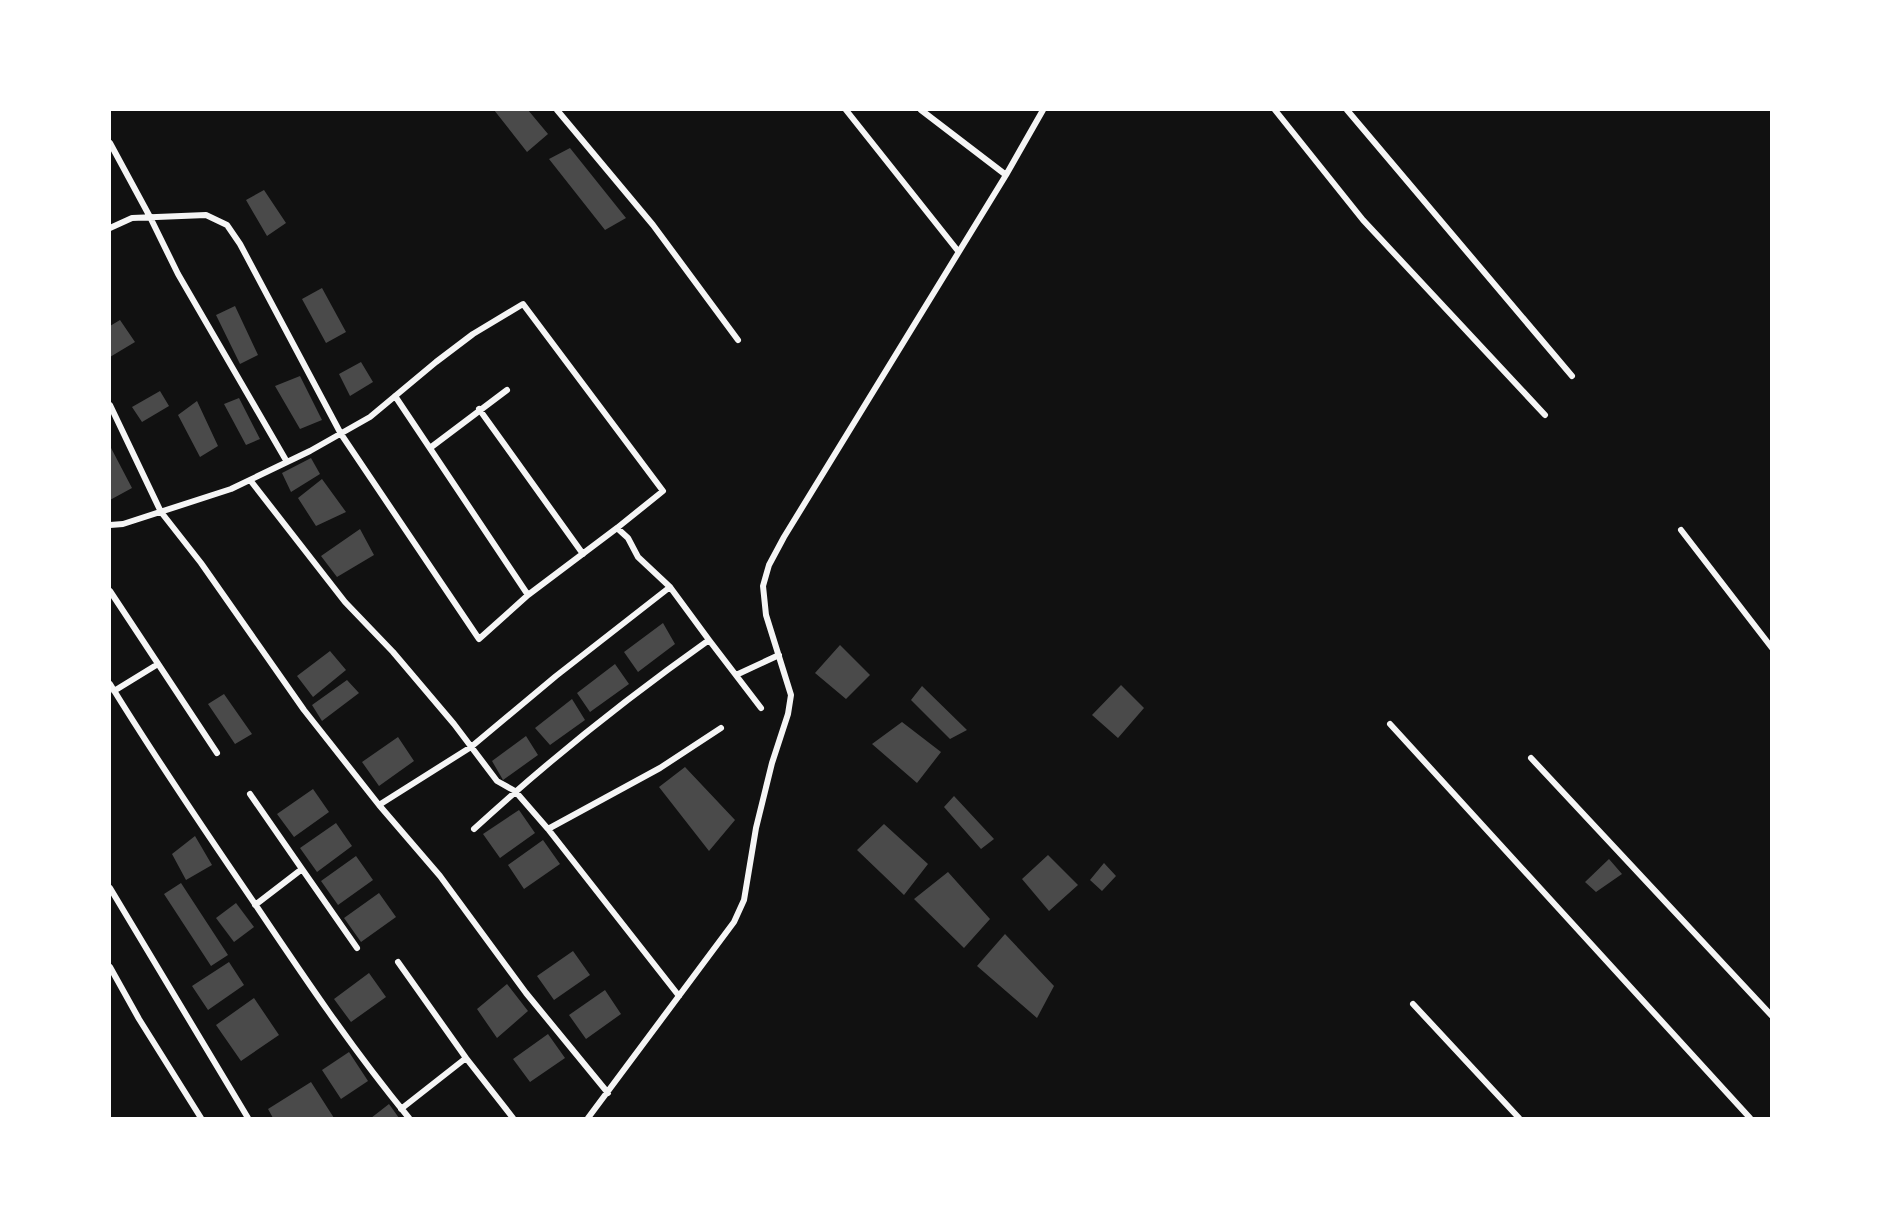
<svg xmlns="http://www.w3.org/2000/svg" width="1881" height="1228" font-family="Karla,sans-serif">
<style>
.building{fill:#4a4a4a}
.lines{fill:none;stroke-linecap:round;stroke-linejoin:round}
.minor{stroke:#f5f5f5;stroke-width:6}
</style>
<rect width="100%" height="100%" fill="#111"/>
<!-- building -->
<path class="building" d="M494,110H528L548,134L527,152Z
M570,148L626,218L605,230L549,159Z
M264,190L286,223L267,236L246,200Z
M322,288L346,332L326,343L302,299Z
M235,306L258,355L240,364L216,315Z
M120,320L135,342L110,357V326Z
M361,362L373,382L350,396L339,374Z
M300,376L322,420L300,429L275,386Z
M160,391L169,406L142,422L132,407Z
M239,398L260,439L246,445L224,404Z
M197,401L218,446L200,457L178,415Z
M110,446L132,488L110,500Z
M311,458L320,474L291,492L282,473Z
M322,479L346,512L316,526L298,498Z
M360,529L374,555L337,577L321,556Z
M663,623L675,644L638,672L624,652Z
M840,645L870,675L846,699L815,673Z
M330,651L346,670L313,697L297,676Z
M615,664L629,684L590,712L577,693Z
M347,680L359,693L322,721L312,705Z
M1121,685L1144,708L1118,738L1092,715Z
M922,686L967,730L950,739L911,700Z
M224,694L252,734L235,744L208,704Z
M572,699L585,720L550,745L535,728Z
M902,722L941,752L917,783L872,744Z
M526,736L538,755L503,780L492,761Z
M398,737L414,761L379,786L362,762Z
M685,767L735,820L709,851L659,787Z
M313,789L329,812L294,837L277,814Z
M954,796L994,839L981,849L944,807Z
M519,810L535,833L500,858L483,834Z
M336,823L352,846L317,872L300,848Z
M884,824L928,864L904,895L857,850Z
M195,836L212,865L186,880L172,854Z
M543,840L560,864L524,889L508,865Z
M1048,855L1078,885L1049,911L1022,879Z
M356,856L373,880L338,905L321,881Z
M1609,859L1622,874L1596,892L1585,882Z
M1104,863L1116,876L1102,891L1090,880Z
M948,872L990,919L964,948L914,899Z
M181,883L228,955L211,966L164,894Z
M379,893L396,917L361,942L344,918Z
M236,903L254,927L234,942L216,918Z
M1005,934L1054,986L1037,1018L977,966Z
M573,951L590,975L554,1000L537,976Z
M229,962L244,985L208,1010L192,986Z
M369,973L386,997L351,1022L334,999Z
M507,984L528,1011L497,1038L477,1009Z
M605,990L621,1014L586,1039L569,1015Z
M254,998L279,1035L241,1061L216,1025Z
M548,1034L565,1058L530,1082L513,1059Z
M349,1052L368,1081L341,1099L322,1070Z
M311,1082L334,1118H273L268,1109Z
M389,1104L399,1118H371Z"/>
<g class="lines">
<!-- minor -->
<path class="minor" d="M557,110L653,225L738,340
M846,110L958,251
M921,110L1006,175
M1275,110L1363,220L1545,415
M1347,110L1572,376
M110,143L150,217L178,274L287,462
M110,228L132,218L206,215L227,225L240,244L341,434L479,639L528,595L617,528L663,491L523,304L473,334L436,362L370,417L310,451L231,489L123,524L110,525
M395,396L528,595
M110,405L161,512L201,563L304,710L379,805L440,876L526,993L608,1093
M479,409L583,554
M430,448L507,390
M250,480L345,602L393,652L454,724L497,781L515,791L548,829L679,996
M617,528L628,538L638,557L670,587
M1681,530L1772,648
M110,591L217,753
M709,640L761,708
M736,675L779,655
M110,684C156,759 205,831 255,904C304,977 353,1050 409,1118
M114,691L158,664
M1390,724L1750,1118
M1531,758L1772,1016
M250,794L302,869L255,905
M379,805L471,747L556,676L670,587L709,640C627,698 548,761 474,829
M548,829L660,768L721,728
M302,869L357,948
M110,888L248,1118
M398,962L466,1058
M110,967L139,1019L201,1118
M1413,1004L1519,1118
M401,1109L466,1058L513,1118
M588,1118L734,922L744,900L756,828L772,763L788,714L791,695L766,615L763,586L769,565L784,537L1006,175L1043,110"/>
</g>
<!-- border -->
<rect width="1881" height="1228" fill="none" stroke="#ffffff" stroke-width="222"/>
</svg>
